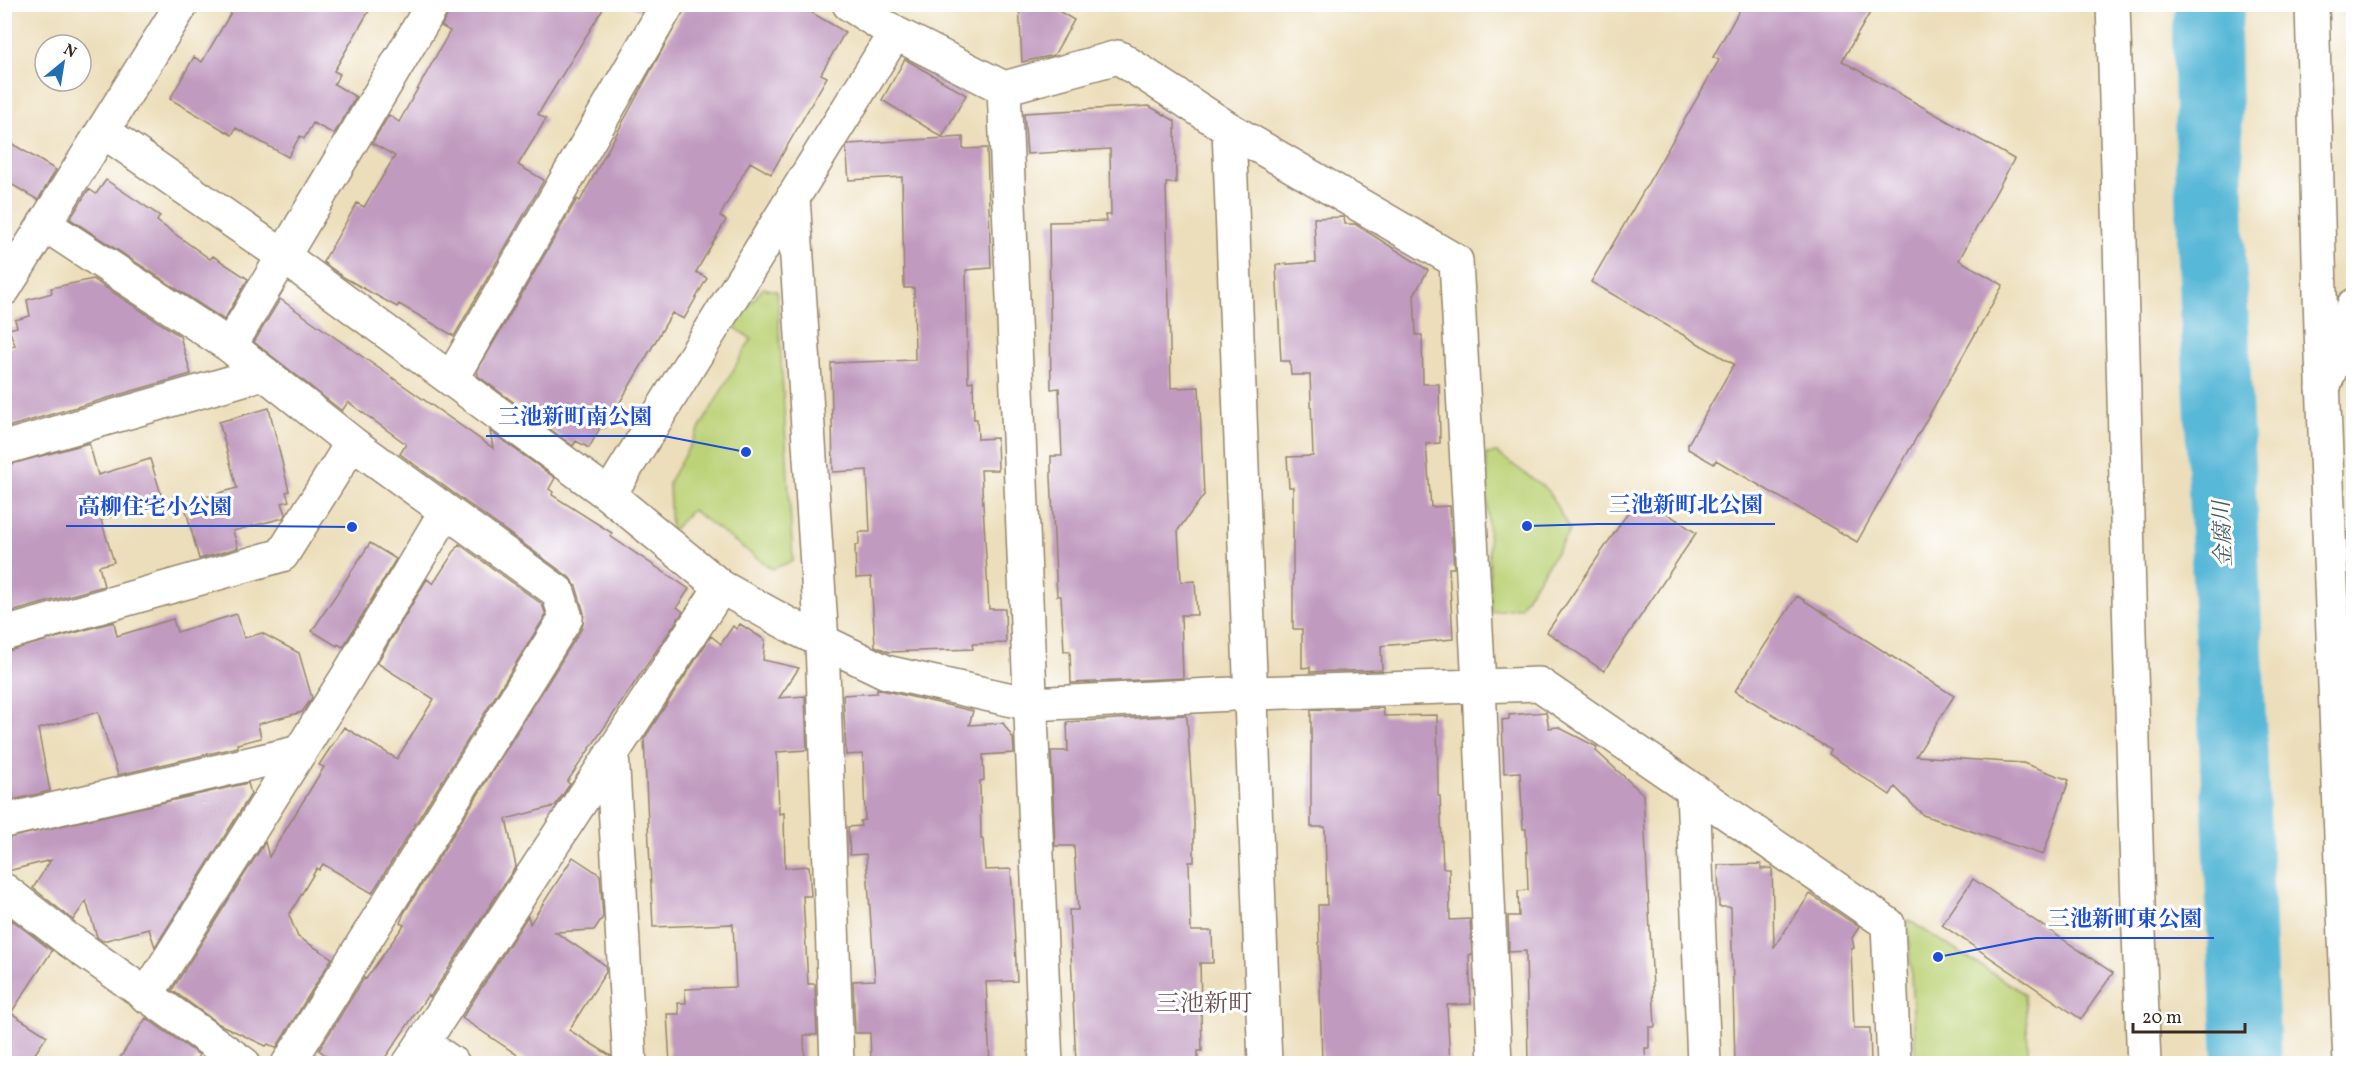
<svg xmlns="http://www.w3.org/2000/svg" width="2358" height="1068" font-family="Vollkorn,'Noto Serif JP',serif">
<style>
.green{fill:#bbd276;stroke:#7b7e4a;stroke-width:1.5}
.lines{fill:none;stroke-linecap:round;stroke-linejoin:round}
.river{stroke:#59b8d7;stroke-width:68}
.building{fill:#c09abf}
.minor-casing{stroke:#94846c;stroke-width:36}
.tertiary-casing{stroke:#94846c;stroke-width:36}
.minor{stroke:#fff;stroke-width:33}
.tertiary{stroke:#fff;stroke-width:33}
.labels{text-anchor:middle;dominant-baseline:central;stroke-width:6;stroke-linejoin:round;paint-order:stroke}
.water-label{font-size:22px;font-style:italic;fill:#465c5f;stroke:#fff}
.quarter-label{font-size:24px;fill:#6a5156;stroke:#fff}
.leader{fill:none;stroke:#1d4ed8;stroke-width:2}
.callout-dot{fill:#1d4ed8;stroke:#fff;stroke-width:2}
.callout-label{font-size:22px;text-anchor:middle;font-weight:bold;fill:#1d4ed8;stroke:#fff;stroke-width:6;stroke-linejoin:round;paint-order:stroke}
</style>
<rect width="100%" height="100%" fill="#fff"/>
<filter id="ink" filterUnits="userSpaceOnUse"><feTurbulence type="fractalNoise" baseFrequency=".0167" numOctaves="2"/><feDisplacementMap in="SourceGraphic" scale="12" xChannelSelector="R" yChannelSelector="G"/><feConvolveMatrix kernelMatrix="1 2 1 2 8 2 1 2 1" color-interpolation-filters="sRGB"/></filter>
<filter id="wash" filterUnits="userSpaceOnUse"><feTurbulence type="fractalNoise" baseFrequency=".008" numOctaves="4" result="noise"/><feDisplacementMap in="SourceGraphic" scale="24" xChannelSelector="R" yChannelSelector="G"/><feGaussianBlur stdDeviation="1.35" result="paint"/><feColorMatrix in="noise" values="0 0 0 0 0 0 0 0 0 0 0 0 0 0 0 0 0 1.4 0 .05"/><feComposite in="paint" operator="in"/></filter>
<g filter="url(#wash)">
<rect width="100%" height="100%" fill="#ecdeba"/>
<!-- green -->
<path class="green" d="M763,288L777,291L793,561L772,569L692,510L671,532L669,482L751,339L733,326Z
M1497,453L1548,490L1570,531L1520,607L1491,612L1486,454Z
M1908,920L2025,994L2029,1063H1916Z"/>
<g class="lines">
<!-- river -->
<path class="river" d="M2212,4L2206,28L2211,237L2247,1064"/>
</g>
<g id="blocks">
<!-- building -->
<path class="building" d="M236,4H373L334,71L340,74L334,84L356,97L334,134L313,123L304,139L300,136L288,157L236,128L232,135L170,99L194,57L202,62Z
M454,4H606L538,114L546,119L518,165L544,180L454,336L399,304L397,307L345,278L323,262L357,203L364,207L395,156L372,143L389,115L399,122L450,31L441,26Z
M628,4H646L642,12Z
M687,4H797L845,32L821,74L827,77L771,174L750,162L720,216L726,220L696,272L707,278L684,319L672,313L605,428L601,426L589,448L576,441L573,446L478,376L477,371L577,199L580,201Z
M1019,4H1047L1074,20L1054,55L1022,62Z
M1743,4H1875L1842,61L2014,159L1959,260L2003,285L1857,542L1716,460L1714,464L1688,449V444L1734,364L1591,282L1719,60L1713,57Z
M905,59L966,95L942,137L882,100Z
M1149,106L1175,121L1176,183H1166L1171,388L1199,387L1204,495L1178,530L1181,582L1195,581L1197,615H1181L1183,678L1071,683L1070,651H1064L1061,596H1057L1051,477V456H1062L1059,388L1051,389L1049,222L1106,221L1105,215H1111L1110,149L1027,154L1024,113Z
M963,137V149L987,148L991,268L966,270L968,382L973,381L974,419H977L978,439L997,438L998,470H981L989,609H1005L1006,643L972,644L973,649L889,652L875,646L871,577L856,578L855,545H859V532H870L867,470L833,472L831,363L915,360L914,288H904L902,177L849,180L846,147L848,144Z
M4,139L56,170L38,200L4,180Z
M106,180L160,216L157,221L210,259L213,256L248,279L224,320L70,219L89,189L96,194Z
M1344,217L1345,224H1355L1428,270L1414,295L1416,335H1422L1423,384H1439L1440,443L1426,444L1431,507L1450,506L1454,568H1449L1453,639L1381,646L1382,670L1310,672V667L1302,668V629H1293V487H1289L1287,457L1313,456L1310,375H1291L1290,361H1281L1276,265L1316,262L1314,218Z
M93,279L180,336L191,374L4,428V349L15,345L9,329L17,327L15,320L30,316L27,300L52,293L51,288Z
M280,299L493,448L490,431L555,478L549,489L553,492L552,495L612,533L610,536L689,589L677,607L683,612L567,782L570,784L555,806L506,819L516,866L430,997L428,995L381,1064H338L319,1050L364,978L366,979L404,925L400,923L404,913L582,628L584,613L576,586L569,577L400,454L406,444L348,402L342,411L254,342Z
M269,408L289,491L286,492L289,501L282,503L286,514L283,518L233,531L238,548L199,559L184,503L237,488L219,422Z
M89,443L98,475L150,459L163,500L101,520L114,562L99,566L104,586L4,614V466Z
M1640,495L1696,533L1604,671L1547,632Z
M370,543L396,559L343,647L338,644L337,646L312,631Z
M459,544L542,604L546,615L372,893L323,864L319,870L317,868L289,915L298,937L332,958L276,1048L268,1044L266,1046L219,1024L172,990L265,842L269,857L324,767L319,765L344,727L397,759L434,699L377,663L427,579L433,584Z
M1797,596L1954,696L1916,756L2023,763L2069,780L2043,855L1923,815L1895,787L1890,795L1829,754L1831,750L1735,691Z
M237,614L244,638L262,633L299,653L312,698L302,712L258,724L261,738L237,744L238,747L118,775L98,712L38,729L50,791L4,802V652L114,622L117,636L173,619L177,632Z
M740,624L765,640L763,660L799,668L779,698L805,696L807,750L777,752L779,814L784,813L785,868L809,866L811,896H803L808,984H815L817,1035H804L805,1064H670L667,1014H679L678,1003H686L685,989L736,987L733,924L653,927L644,739L711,636L721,644L733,626L736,629Z
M877,689L973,711L969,725L1003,723L1013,738L1014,753L983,755L984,780L980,781L981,839H983L985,870L1011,869L1017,981L986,982L990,1064H871L870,1033H855L853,981L875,980L866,854L850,855L848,827L861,826L860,821L865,820L863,754L846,755L843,695L877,693Z
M1383,708L1384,716L1437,715L1438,796H1440L1443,868H1449L1450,920L1470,919L1472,954L1469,955L1471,1004L1447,1005L1450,1064H1322L1318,905H1327L1325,827H1311V710Z
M1546,712L1549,728L1558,727L1597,747L1596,751L1643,794L1655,1027H1649V1048H1645L1646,1064H1528L1526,951L1509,952L1508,916H1519L1518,891L1528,890L1526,829H1523L1520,772L1504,773L1502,720L1509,719V715Z
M1185,715L1187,718L1194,822V862H1189L1191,931H1212L1213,963H1200L1202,1051H1198V1064H1076L1069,910H1078L1074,846H1055L1051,751H1068L1067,722Z
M248,783L251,794L155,947L149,929L103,941L97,937L86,901L73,920L33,888L51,860L4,872V839Z
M573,857L600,875L603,917L594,930L555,932L605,965L606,972L569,1030L611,1056V1064H531L462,1018L528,916L530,924Z
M1761,864V869L1772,868L1774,947L1810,894L1859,927L1852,938L1854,948H1851L1854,1028H1870L1871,1064H1735L1731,907H1719L1718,865Z
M1973,879L2113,973L2081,1019L1942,925Z
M12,920L52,951L11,1013L47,1036L28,1064H4V932Z
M146,1018L199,1055L193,1064H116Z"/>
</g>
</g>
<g filter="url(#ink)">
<use href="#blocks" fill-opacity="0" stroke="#94846c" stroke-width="1.5"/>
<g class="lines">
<defs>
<path id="minor" d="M849,4L895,33L1004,88L1118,57L1229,129L1456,261L1479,685L1495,1064
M2113,4C2125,357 2129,711 2144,1064
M1004,88L1046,1064
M103,131L283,256L609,495L721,587L799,630L886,672L1030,704L1253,693L1539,684L1888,924L1894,1064
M793,197L822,642L837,1064
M44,224L230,346L352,443L558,592L566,618L288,1064
M4,289L182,4
M230,346L433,4
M451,379L668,4
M2323,389L2354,305
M4,448L264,373
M609,495L895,33
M4,634L282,555L352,443
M612,753L630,1064
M1693,790L1704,1064
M4,821L300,752
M4,890L66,938L244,1064
M146,996L347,677L446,511
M423,1043L453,1064
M409,1064L721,587"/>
<path id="tertiary" d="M2312,4L2321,329L2350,1064
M1229,129L1265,1064"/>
</defs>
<!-- minor casing -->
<use href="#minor" class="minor-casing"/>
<!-- tertiary casing -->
<use href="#tertiary" class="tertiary-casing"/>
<!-- minor -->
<use href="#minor" class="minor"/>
<!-- tertiary -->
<use href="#tertiary" class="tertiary"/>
</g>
</g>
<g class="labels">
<!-- water labels -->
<g class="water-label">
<text transform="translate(2224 534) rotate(-92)">金腐川</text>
</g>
<!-- quarter labels -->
<g class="quarter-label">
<text x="1204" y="1005">三池新町</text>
</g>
</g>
<!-- callouts -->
<path class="leader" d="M746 452L664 436H486M1527 526L1597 524H1775M352 527L244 526H66M1938 957L2036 938H2214"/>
<g class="callout-dot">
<circle cx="746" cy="452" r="6"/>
<circle cx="1527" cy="526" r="6"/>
<circle cx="352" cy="527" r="6"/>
<circle cx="1938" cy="957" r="6"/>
</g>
<g class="callout-label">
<text x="575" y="424">三池新町南公園</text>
<text x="1686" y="512">三池新町北公園</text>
<text x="155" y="514">高柳住宅小公園</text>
<text x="2125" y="926">三池新町東公園</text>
</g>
<!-- margin -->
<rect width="2358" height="1068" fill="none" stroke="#fff" stroke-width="24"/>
<!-- north arrow -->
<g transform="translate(63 63) rotate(30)"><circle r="28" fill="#ffffff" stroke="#b1aaa5" stroke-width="1.5"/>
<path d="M0-4.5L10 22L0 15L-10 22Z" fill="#1f6fb2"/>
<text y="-9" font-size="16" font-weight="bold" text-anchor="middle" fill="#3b2a1e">N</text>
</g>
<!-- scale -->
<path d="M2133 1023v9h112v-9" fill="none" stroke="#3b2a1e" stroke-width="3"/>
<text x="2142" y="1023" font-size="18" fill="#3b2a1e" stroke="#ffffff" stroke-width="4.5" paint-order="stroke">20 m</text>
</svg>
